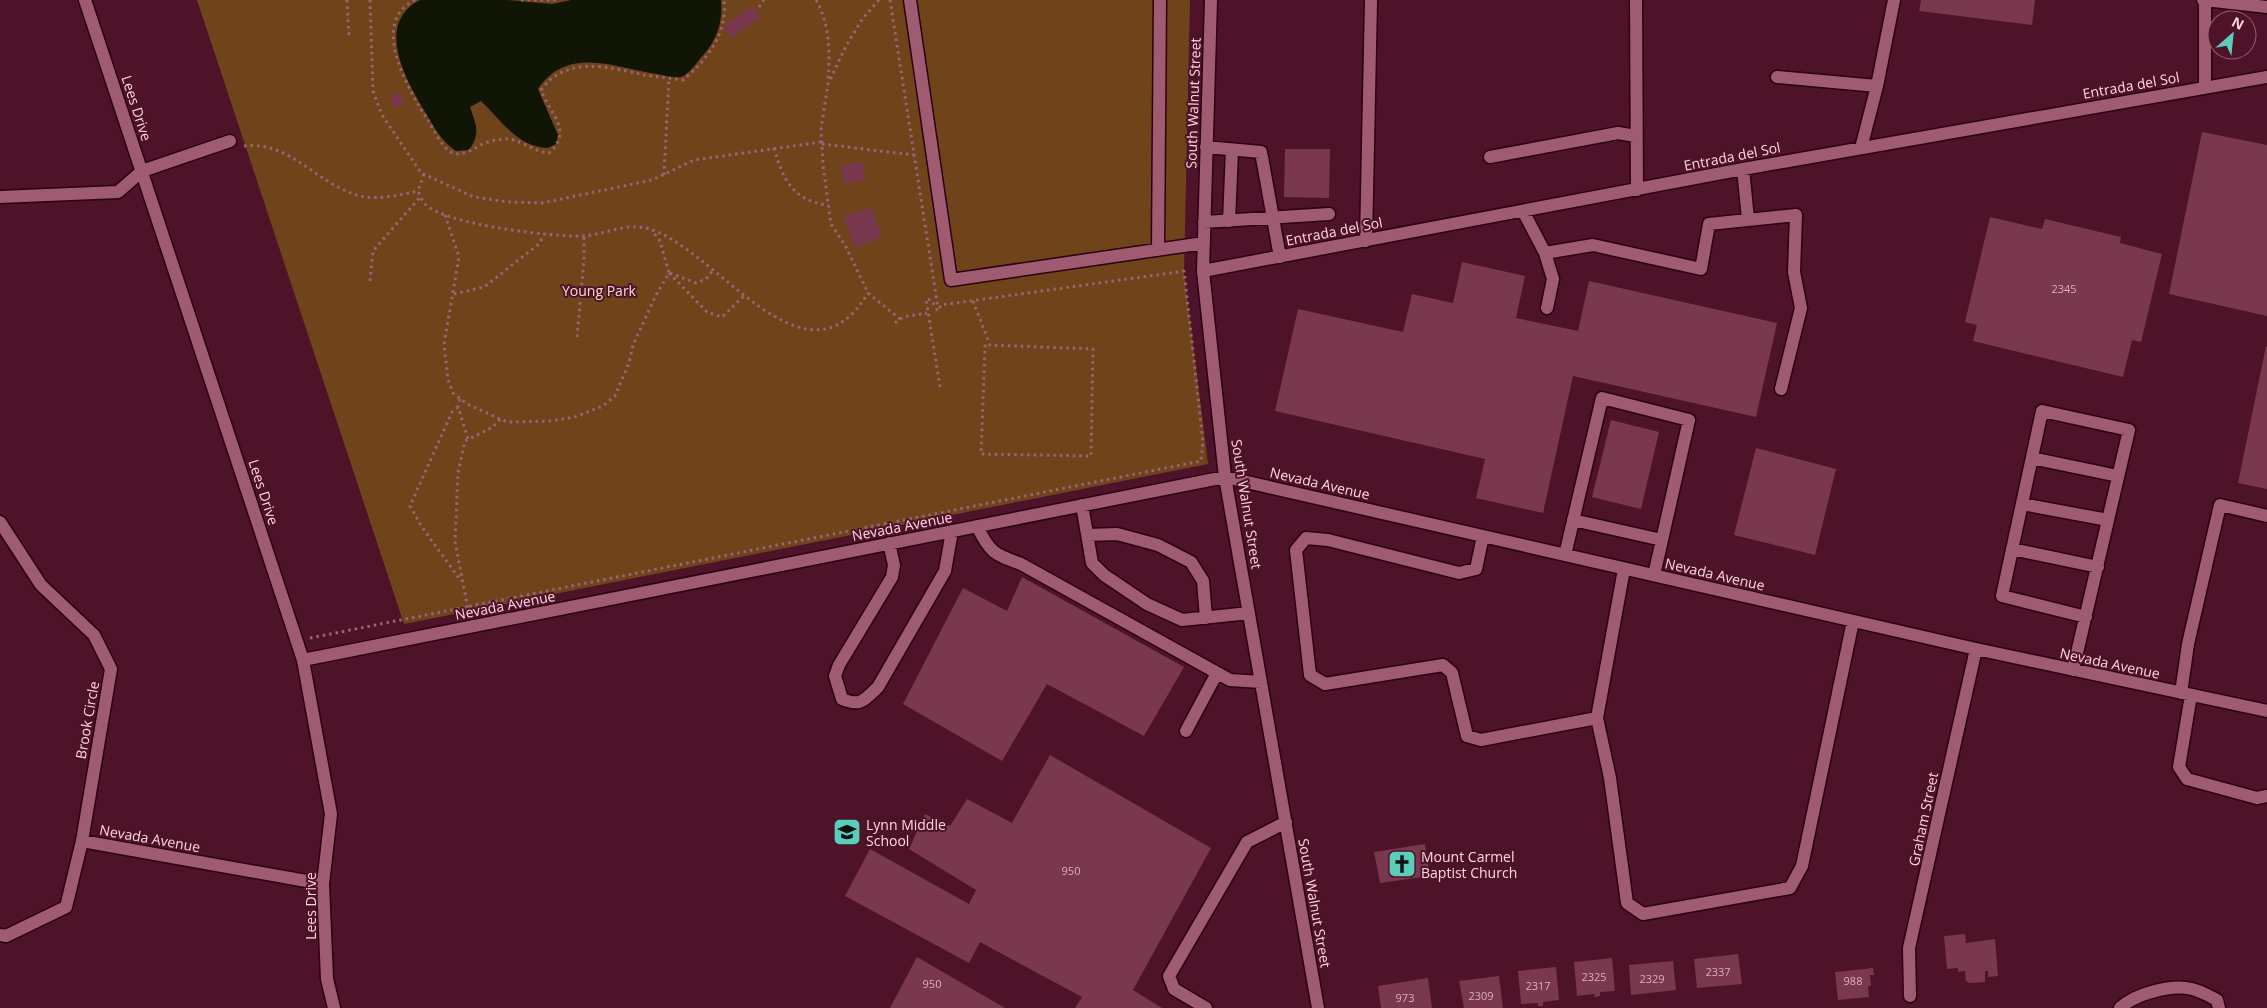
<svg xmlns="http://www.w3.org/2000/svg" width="2267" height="1008" font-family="'Open Sans',sans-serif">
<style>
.green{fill:#70441b}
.water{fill:#111506}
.building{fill:#79384d}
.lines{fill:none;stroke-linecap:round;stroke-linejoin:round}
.minor-casing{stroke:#2c0113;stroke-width:15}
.path{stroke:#986476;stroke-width:3;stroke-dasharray:2.5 4;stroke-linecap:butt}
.minor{stroke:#9f5b70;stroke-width:12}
.labels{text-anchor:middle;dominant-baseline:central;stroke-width:4;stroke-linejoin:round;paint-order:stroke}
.number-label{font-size:11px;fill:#ddaebb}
.street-label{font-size:14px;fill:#fed6e0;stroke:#4e1229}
.park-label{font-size:14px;fill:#f5decb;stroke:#4e1229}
.poi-label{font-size:14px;fill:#fed6e0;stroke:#4e1229;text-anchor:start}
</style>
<rect width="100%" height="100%" fill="#4e1229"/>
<!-- green -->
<path class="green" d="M197,0H1190L1184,273L1208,464L404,624Z"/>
<!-- water -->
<path class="water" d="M420,0H507L552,4L571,0H721C723,19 718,38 705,53C698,60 690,74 681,77C675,78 667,76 662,75C620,70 569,43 538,89L558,135L556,144L548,148C517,147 501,120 481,101L470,107C476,125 481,133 469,150L456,151C441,141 434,127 425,112C406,80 374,24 420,0Z"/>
<!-- building -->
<path class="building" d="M1921,0H2035L2032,25L1919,11Z
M753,6L761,17L732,38L723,26Z
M400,93L405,103L394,108L390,97Z
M2202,132L2267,145V316L2169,294Z
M1285,149H1330L1329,198L1284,197Z
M862,161L866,180L845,184L841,166Z
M871,207L882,237L856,248L843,217Z
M1990,217L2042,229L2045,219L2121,237L2120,243L2162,254L2141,342L2132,340L2123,377L1973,341L1977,325L1965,322Z
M1462,262L1525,276L1516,318L1578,331L1589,281L1777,323L1756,417L1573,376L1543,513L1476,498L1485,459L1275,411L1298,309L1403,332L1412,294L1453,303Z
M2266,346L2267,347V489L2238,483Z
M1611,420L1659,432L1641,509L1592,497Z
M1756,448L1836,469L1815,555L1734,535Z
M1022,577L1184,667L1144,736L1047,684L1002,761L903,704L963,588L1007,611Z
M1050,755L1211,848L1133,990L1162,1008H1075L1082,997L980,942L969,963L845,896L870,849L969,904L976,890L909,849L925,814L950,826L967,799L1012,823Z
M1425,844L1430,876L1380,883L1374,852Z
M1965,934L1966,943L1995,939L1998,976L1988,977V971H1985V982L1969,983L1966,981L1965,971L1958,972V968L1947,969L1944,936Z
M1738,954L1742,984L1697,988L1694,959Z
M917,957L1005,1008H890Z
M1612,958L1615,991L1600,992V996L1595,997L1594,994L1577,996L1574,962Z
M1673,961L1676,990L1631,995L1629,965Z
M1556,967L1559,1000L1543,1002V1006H1538V1003L1521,1004L1518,971Z
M1873,968L1874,975H1870L1871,986H1868L1869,997L1838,1000L1835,972Z
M1499,976L1503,1008H1464L1459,981Z
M1428,978L1432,1008H1381L1378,986Z"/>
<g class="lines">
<defs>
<path id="minor" d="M85,0L303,660L331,814L323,884L327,979L334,1008
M910,0L951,280L1204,243
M1211,0L1203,271L1225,477L1318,1008
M1636,0L1637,190
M2203,0H2205V87
M2205,0L2267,7
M1777,77L1877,86
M1206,147L1261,152L1280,257
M1861,148L1877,86L1894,0
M1490,157L1618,133L1636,136
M1743,169L1748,219
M0,197L118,192L142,171L230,141
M1523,211L1545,253L1553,279L1547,308
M1229,221L1232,150
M1204,222L1329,214
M1366,241L1371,0
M1158,250L1160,0
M1545,253L1593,245L1701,269L1709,224L1796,215L1794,272L1801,308L1781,389
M1203,271L1743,169L2267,77
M2032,458L2118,476
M2022,504L2108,520
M1082,505L1092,563L1104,575L1147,604L1182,620L1249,613
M1573,520L1662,540L1654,575
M0,522L41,585L94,635L111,669L82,841L66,907L6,936L0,935
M977,526C990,553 994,554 1021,564L1230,680L1261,682
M1087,535L1117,534L1158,545L1191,562L1203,581L1206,618
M1483,536L1476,569L1459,573L1328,540L1306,538L1296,550L1310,675L1325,684L1443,665L1452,673L1467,736L1481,740L1597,718
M889,543L894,565L892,577L839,665L835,676L842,699C861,707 864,700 878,687L945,571L952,531
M2012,549L2098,567
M1565,555L1602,398L1689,420L1662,540
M1624,569L1597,718L1610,778L1627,903L1643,914L1790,888L1802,866L1853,621
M303,660L1225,477L1976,649L2267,711
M2073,670L2129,430L2042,411L2002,596L2086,617
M2181,693L2188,644L2220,505L2267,516
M2191,695L2179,767L2187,779L2257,798L2267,796
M1186,731L1217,673
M82,841L323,884
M1910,996L1909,948L1976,649
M1206,1008L1174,989L1169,976L1247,842L1286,822
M2120,1008C2135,994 2171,984 2192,989C2201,991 2209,996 2217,1000L2219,1008"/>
</defs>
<!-- minor casing -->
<use href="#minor" class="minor-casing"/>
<!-- path -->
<path class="path" d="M347,0L349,36
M370,0L373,91L382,115L421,173L474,197L508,202L542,203L652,180L694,160L821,142
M415,0C368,22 409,91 428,120C434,130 442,149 453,153C465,157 477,145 488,142C493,140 498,140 503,139C518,137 533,152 549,153C574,130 550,115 541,90C566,55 609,67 644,75C657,77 670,78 683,80C707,60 728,33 724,0
M521,0H556
M816,0C830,24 830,54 828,81
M879,0L863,18L846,46L828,84L821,129L823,165L831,224L846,247L868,293L900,319
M890,0L938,308
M759,7L764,0
M822,144L914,155
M244,146C292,140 320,189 365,197C382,199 401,195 418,191
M774,148C783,180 793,200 827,205
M424,174L418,191C420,195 422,201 425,204C446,225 553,237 583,236C603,235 625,223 646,228C714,244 805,399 868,293
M664,175L669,78
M445,215L459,257L444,344L448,380L453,393L467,404L507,422L551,421L575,417L603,406L615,396L629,363L633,345L656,295L669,273L660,241L652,230
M669,273L707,312L722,317L744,296
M670,273L696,283L706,279L714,269
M370,281L373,251L421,196
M454,294L484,287L539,244L545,233
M973,301L990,345L1093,349L1091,456L981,454L985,346L990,345
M895,323L903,317L927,313
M577,337L584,260V236
M940,387L926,299L931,300L938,311L941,305L1185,271
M460,399L458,407L468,439
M458,407L452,412L410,506L422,527L461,581
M469,614L455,542L458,473L465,441L493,427L500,419
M310,638L1201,461L1203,442L1184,271"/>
<!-- minor -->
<use href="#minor" class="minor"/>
</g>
<!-- icons -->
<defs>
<symbol id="school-square" viewBox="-11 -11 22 22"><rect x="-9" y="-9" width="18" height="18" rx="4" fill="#5bcebb" stroke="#4e1229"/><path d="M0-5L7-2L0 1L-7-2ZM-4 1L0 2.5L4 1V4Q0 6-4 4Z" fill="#111"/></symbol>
<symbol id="church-square" viewBox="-11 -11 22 22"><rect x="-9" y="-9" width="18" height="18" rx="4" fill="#5bcebb" stroke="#4e1229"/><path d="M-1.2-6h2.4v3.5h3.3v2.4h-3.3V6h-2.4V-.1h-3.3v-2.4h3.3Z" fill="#111"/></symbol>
</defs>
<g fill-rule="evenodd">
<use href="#school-square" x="831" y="816" width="32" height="32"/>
<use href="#church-square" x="1386" y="848" width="32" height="32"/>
</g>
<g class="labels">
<!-- number labels -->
<g class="number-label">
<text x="2064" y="288">2345</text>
<text x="1071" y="870">950</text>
<text x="1718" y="971">2337</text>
<text x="1594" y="976">2325</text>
<text x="1652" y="978">2329</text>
<text x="1853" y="980">988</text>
<text x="932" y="983">950</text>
<text x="1538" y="985">2317</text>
<text x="1481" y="995">2309</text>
<text x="1405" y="997">973</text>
</g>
<!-- street labels -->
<g class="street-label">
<text transform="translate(2131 85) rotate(-10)">Entrada del Sol</text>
<text transform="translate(1193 103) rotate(-88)">South Walnut Street</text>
<text transform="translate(137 108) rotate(72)">Lees Drive</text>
<text transform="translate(1732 156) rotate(-11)">Entrada del Sol</text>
<text transform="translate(1334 231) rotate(-11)">Entrada del Sol</text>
<text transform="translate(1320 483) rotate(13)">Nevada Avenue</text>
<text transform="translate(264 492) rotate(72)">Lees Drive</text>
<text transform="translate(1247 504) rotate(81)">South Walnut Street</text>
<text transform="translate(902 526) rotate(-11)">Nevada Avenue</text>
<text transform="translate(1715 574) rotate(13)">Nevada Avenue</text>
<text transform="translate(505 605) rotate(-11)">Nevada Avenue</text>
<text transform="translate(2110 663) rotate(12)">Nevada Avenue</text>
<text transform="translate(87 720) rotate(-80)">Brook Circle</text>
<text transform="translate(1923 819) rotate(-78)">Graham Street</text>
<text transform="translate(150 838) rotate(10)">Nevada Avenue</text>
<text transform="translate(1315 903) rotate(80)">South Walnut Street</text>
<text transform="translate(310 906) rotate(-90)">Lees Drive</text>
</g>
<!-- park labels -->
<g class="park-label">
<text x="599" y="290">Young Park</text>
</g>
<!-- poi labels -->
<g class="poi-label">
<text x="866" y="824">Lynn Middle<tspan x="866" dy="16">School</tspan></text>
<text x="1421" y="856">Mount Carmel<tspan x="1421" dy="16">Baptist Church</tspan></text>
</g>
</g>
<!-- north arrow -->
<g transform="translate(2232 35) rotate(27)"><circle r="24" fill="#4e1229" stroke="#946072"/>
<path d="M0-4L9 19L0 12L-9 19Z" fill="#5bcebb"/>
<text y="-8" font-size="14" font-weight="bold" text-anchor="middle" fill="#fed6e0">N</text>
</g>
</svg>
